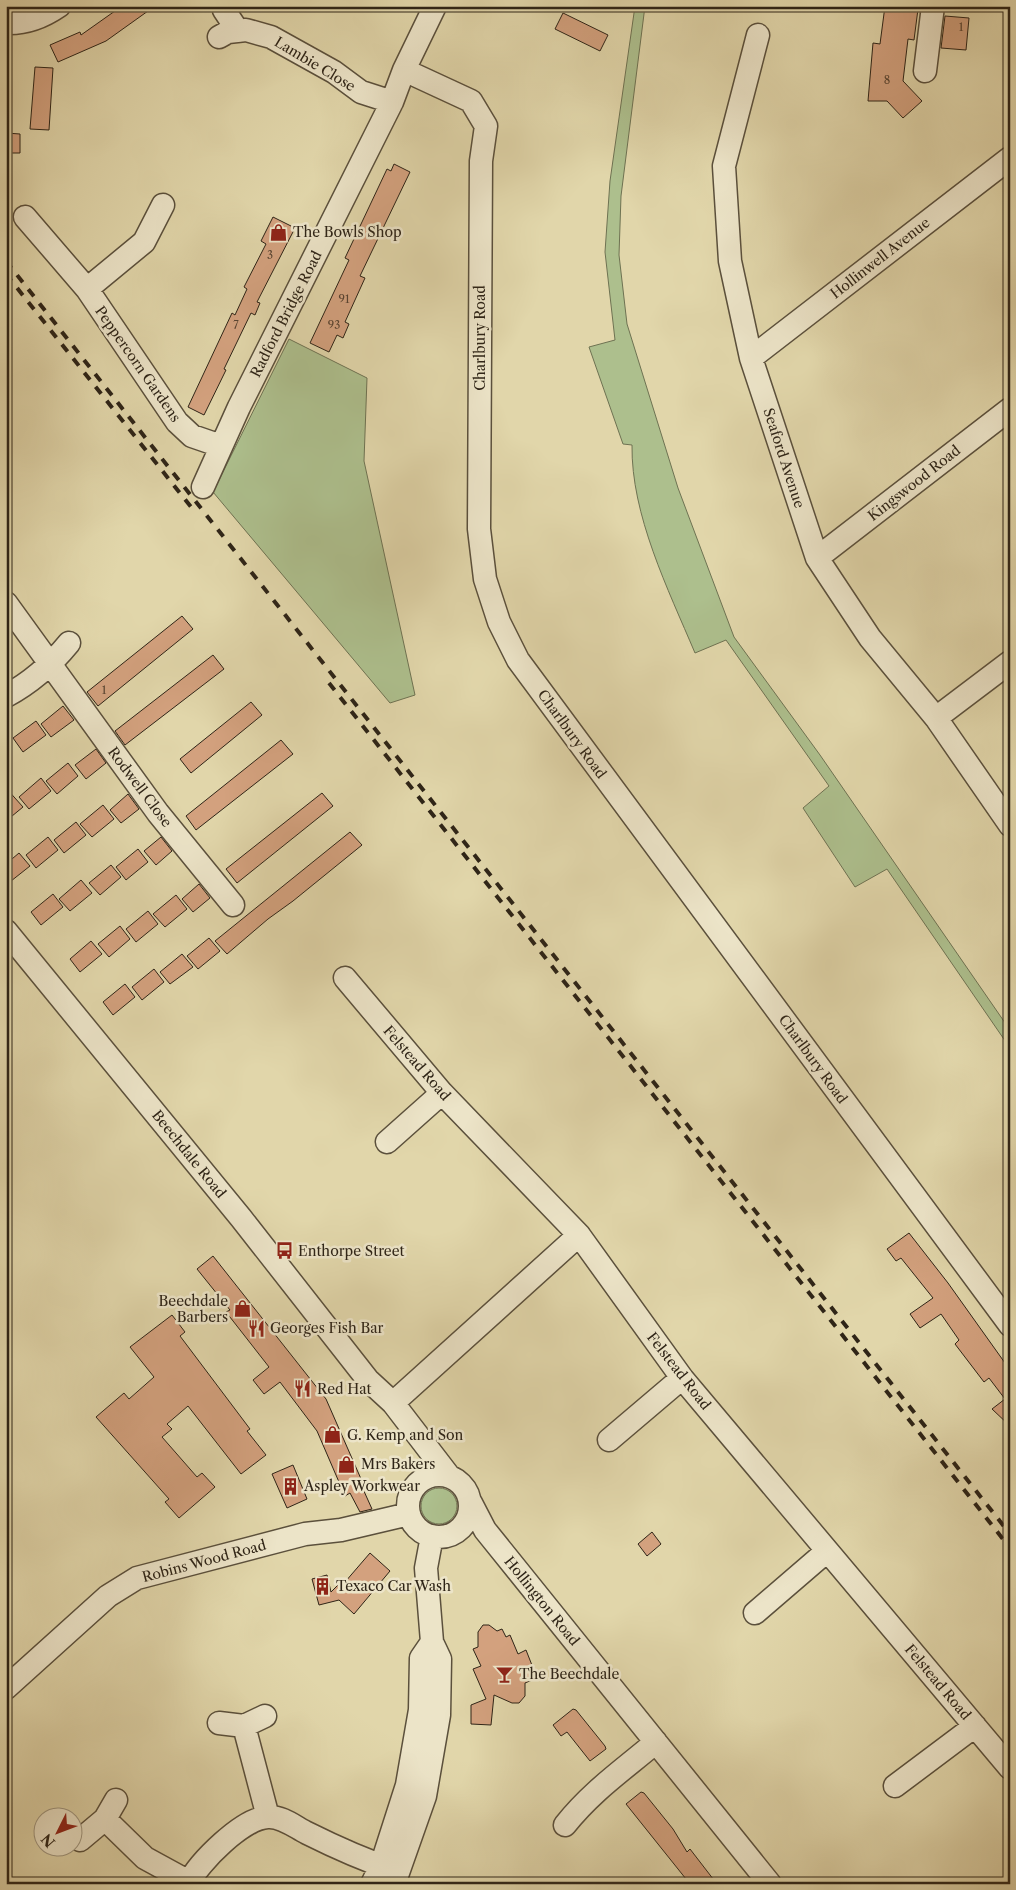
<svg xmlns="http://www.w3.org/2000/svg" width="1016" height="1890" font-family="'Libre Caslon Text',serif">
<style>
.green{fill:#adbf8d;stroke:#6e7252}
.building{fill:#d3a17e;stroke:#2e2417}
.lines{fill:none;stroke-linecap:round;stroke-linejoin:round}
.minor-casing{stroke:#5b503c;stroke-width:25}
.minor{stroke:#ece4c8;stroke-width:22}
.rail{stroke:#2e2417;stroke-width:4;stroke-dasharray:9 9;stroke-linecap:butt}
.labels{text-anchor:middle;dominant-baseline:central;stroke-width:5;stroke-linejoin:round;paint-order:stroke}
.number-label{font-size:11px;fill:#574331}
.street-label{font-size:14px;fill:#2e2417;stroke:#ece4c8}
.poi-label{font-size:14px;fill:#2e2417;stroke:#ece4c8;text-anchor:start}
</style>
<rect width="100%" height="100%" fill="#e1d6aa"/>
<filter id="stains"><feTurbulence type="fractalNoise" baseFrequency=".004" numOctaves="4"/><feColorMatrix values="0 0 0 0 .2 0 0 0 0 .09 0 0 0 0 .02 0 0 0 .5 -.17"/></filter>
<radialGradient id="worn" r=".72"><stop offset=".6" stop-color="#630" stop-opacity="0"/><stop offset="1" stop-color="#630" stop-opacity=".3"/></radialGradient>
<!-- green -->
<path class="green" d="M635,6H645L621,196L619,255L627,324L678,488L734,637L820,755L1010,1030V1048L887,869L855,887L803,808L829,786L726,640L695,653C668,589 631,515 632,445L623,444L589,347L615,340L605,252L610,181Z
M289,339L367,378L364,461L415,695L390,703L213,492Z
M421 1506a18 18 0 1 1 36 0a18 18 0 1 1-36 0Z"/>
<!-- building -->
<path class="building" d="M122,6H155L106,41L58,62L50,45L80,32L81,35Z
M885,6L918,9L914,40L908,39L903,81L922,101L903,118L887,101H868L873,43L880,44Z
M563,13L608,35L600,51L555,29Z
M945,16L969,18L966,50L941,48Z
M35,67L53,68L49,130L30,129Z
M6,133L20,134V153H6Z
M394,164L410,172L360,276L365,278L345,322L349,324L343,338L337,335L329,352L310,343L349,260L345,258L387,169L391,171Z
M273,217L295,228L257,302L260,303L255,315L251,313L224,369L226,370L204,415L188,407L232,313L235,315L247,289L244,287L266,244L261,241Z
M182,616L193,629L98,706L87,692Z
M213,655L224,669L125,745L115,731Z
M251,702L262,715L191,773L180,759Z
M63,706L74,720L51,737L41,724Z
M36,721L46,735L23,752L13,738Z
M281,740L293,754L196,830L186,816Z
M96,749L106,763L86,779L75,765Z
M68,763L78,776L57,794L46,781Z
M41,778L51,791L29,809L19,797Z
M6,788L23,807L6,821Z
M322,793L333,806L237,883L226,869Z
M128,794L139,809L121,823L110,810Z
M103,805L114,819L92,837L80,824Z
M76,822L86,835L64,853L54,840Z
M350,832L362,845L293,901L268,919L227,954L215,941Z
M48,837L58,850L36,868L26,855Z
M161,837L172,851L156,865L144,851Z
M138,849L148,862L126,880L116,867Z
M19,853L30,866L6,885V864Z
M111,865L121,877L100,895L89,883Z
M81,880L92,893L70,911L59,899Z
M199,884L210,898L193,912L182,899Z
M53,894L63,907L41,925L31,912Z
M176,895L187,909L165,927L153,914Z
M148,911L158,924L136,942L126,929Z
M120,926L130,939L109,957L98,944Z
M209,938L220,951L198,969L187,956Z
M91,941L102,954L80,972L70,959Z
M182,954L193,967L170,984L160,972Z
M154,969L164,982L142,1000L132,987Z
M125,984L135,997L113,1015L103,1002Z
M909,1233L948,1283L1010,1370V1426L992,1409L1005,1399L989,1378L984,1382L955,1344L959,1340L941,1314L920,1328L910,1314L933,1298L901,1258L896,1261L887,1249Z
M213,1256L326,1399L365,1488L363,1489L372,1509L360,1512L350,1493L345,1496L317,1431L280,1382L264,1394L253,1380L269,1367L226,1312L230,1310L197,1269Z
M172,1315L185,1332L180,1336L250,1429L247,1431L266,1455L241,1474L188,1406L167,1424L172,1429L162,1437L197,1477L202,1473L215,1487L179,1518L165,1502L169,1499L96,1417L124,1393L129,1399L154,1377L130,1347Z
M293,1465L307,1499L287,1508L272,1474Z
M652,1532L661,1544L647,1556L638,1544Z
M370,1553L390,1571L354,1614L339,1600L319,1605L312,1579L327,1575L331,1592L343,1580L345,1582Z
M483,1625H489L497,1631L502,1629L506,1637L510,1635L518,1654L526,1650L537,1678L525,1683V1696L519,1703H512L494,1695L491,1725L471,1724V1705L486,1699L473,1669L481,1666L473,1649L478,1647V1632Z
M573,1709L576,1710L605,1746L606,1749L590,1761L567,1732L561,1736L553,1725Z
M641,1792L644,1793L673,1829L687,1852L690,1849L717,1884H690L626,1804Z"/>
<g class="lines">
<defs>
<path id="minor" d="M224,10L238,31
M6,23C26,24 43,17 59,6
M758,35L724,166L730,261L751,358L817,558L870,638L936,718L1010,825
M219,37L228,32L246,30L271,37L334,72L361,92L392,102
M404,70L471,101L486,126L481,161L479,529L485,579L499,622L518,660L1010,1325
M925,71L933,6
M25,217L87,289L177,422L192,436L221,446
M87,289L144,242L163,205
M751,358L1010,158
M203,487L239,407L392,102L404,70L435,6
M817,558L1010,409
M6,603L158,813L233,905
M6,696C32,682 51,665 69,643
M936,718L1010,662
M6,931L241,1218L368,1380L393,1403L449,1476
M345,978L442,1093L579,1235L682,1378L1010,1768
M387,1142L442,1093
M393,1403L579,1235
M609,1440L682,1378
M408 1506a31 31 0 1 1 62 0a31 31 0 1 1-62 0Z
M471,1503L485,1530L770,1884
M755,1613L827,1551
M6,1688L108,1596L137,1578L305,1534L341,1530L409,1514
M219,1723L244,1726L265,1716
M244,1726L268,1817
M895,1786L975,1726
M116,1800L105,1819L145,1858L189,1882
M565,1825C592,1791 623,1770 656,1742
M80,1840L105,1819
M188,1884C199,1862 243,1818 268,1817C282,1816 295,1827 307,1833C335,1847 364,1860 394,1870
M372,1884L381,1866L407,1785L420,1710L421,1658L432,1642
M394,1884L425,1796L439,1715L440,1659L432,1642L426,1568L432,1536"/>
</defs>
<!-- minor casing -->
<use href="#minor" class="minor-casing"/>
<!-- minor -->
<use href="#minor" class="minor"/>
<!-- rail -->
<path class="rail" d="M6,261L1010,1534
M6,274L195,512
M329,683L1010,1548"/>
</g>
<!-- icons -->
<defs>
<symbol id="shop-bare" viewBox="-9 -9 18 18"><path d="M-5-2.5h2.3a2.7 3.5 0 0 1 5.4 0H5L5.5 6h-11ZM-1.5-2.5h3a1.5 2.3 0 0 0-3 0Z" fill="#8f2418" stroke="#ece4c8" stroke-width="2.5" paint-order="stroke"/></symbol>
<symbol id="bus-bare" viewBox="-9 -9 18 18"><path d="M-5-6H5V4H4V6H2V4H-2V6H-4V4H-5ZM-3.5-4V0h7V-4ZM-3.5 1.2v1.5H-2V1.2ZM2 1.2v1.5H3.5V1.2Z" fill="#8f2418" stroke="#ece4c8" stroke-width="2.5" paint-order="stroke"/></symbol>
<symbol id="restaurant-bare" viewBox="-9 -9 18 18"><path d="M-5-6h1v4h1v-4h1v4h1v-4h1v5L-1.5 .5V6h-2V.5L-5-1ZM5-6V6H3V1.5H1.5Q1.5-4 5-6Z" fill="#8f2418" stroke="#ece4c8" stroke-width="2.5" paint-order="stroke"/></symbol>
<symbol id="building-bare" viewBox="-9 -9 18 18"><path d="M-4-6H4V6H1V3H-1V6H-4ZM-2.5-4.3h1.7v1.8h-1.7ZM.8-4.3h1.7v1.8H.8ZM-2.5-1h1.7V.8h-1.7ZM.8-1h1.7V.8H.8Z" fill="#8f2418" stroke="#ece4c8" stroke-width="2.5" paint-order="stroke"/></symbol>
<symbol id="bar-bare" viewBox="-9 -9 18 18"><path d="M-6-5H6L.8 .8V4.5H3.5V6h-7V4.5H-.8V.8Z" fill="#8f2418" stroke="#ece4c8" stroke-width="2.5" paint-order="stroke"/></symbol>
</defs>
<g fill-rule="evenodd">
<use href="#shop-bare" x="266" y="220" width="25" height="25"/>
<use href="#bus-bare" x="272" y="1238" width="25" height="25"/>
<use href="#shop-bare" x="230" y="1296" width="25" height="25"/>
<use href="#restaurant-bare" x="244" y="1316" width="25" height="25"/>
<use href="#restaurant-bare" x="290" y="1376" width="25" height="25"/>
<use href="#shop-bare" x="320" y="1422" width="25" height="25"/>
<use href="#shop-bare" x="334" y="1452" width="25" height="25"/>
<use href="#building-bare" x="278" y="1474" width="25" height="25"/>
<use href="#building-bare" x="310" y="1574" width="25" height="25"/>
<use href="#bar-bare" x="492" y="1662" width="25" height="25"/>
</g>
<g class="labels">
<!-- number labels -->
<g class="number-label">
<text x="961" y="27">1</text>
<text x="887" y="80">8</text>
<text x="270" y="255">3</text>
<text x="344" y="299">91</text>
<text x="236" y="325">7</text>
<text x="334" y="325">93</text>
<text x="104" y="690">1</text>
</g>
<!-- street labels -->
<g class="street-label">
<text transform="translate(315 64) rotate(31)">Lambie Close</text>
<text transform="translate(880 258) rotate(-38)">Hollinwell Avenue</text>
<text transform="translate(286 314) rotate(-63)">Radford Bridge Road</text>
<text transform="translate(480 338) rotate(-90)">Charlbury Road</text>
<text transform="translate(138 364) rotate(55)">Peppercorn Gardens</text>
<text transform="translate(784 458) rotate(72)">Seaford Avenue</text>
<text transform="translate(914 483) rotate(-38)">Kingswood Road</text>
<text transform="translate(572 734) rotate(54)">Charlbury Road</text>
<text transform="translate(140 787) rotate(53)">Rodwell Close</text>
<text transform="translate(813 1059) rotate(54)">Charlbury Road</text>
<text transform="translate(417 1063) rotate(49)">Felstead Road</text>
<text transform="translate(189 1154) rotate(51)">Beechdale Road</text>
<text transform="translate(679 1371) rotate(52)">Felstead Road</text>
<text transform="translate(204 1561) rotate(-15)">Robins Wood Road</text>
<text transform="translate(542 1601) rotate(51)">Hollington Road</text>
<text transform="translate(938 1682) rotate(50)">Felstead Road</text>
</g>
<!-- poi labels -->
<g class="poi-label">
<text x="293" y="232">The Bowls Shop</text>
<text x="298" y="1251">Enthorpe Street</text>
<text x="228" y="1301" text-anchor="end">Beechdale<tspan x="228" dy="16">Barbers</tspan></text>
<text x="270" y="1328">Georges Fish Bar</text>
<text x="317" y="1389">Red Hat</text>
<text x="347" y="1435">G. Kemp and Son</text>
<text x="361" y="1464">Mrs Bakers</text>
<text x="304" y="1486">Aspley Workwear</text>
<text x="336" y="1586">Texaco Car Wash</text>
<text x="519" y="1674">The Beechdale</text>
</g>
</g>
<!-- margin -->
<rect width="1016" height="1890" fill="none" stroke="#e1d6aa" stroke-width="25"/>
<rect x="8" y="8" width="1001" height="1875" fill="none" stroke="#2e2417" stroke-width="2.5"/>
<rect x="12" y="12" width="991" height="1865" fill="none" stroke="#2e2417"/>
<!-- north arrow -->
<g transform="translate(58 1832) rotate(228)"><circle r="24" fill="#ece4c8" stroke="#a09781"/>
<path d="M0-4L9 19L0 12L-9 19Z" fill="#8f2418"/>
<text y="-8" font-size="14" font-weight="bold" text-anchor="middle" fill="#2e2417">N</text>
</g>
<rect width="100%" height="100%" filter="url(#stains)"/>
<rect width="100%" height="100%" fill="url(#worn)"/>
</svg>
